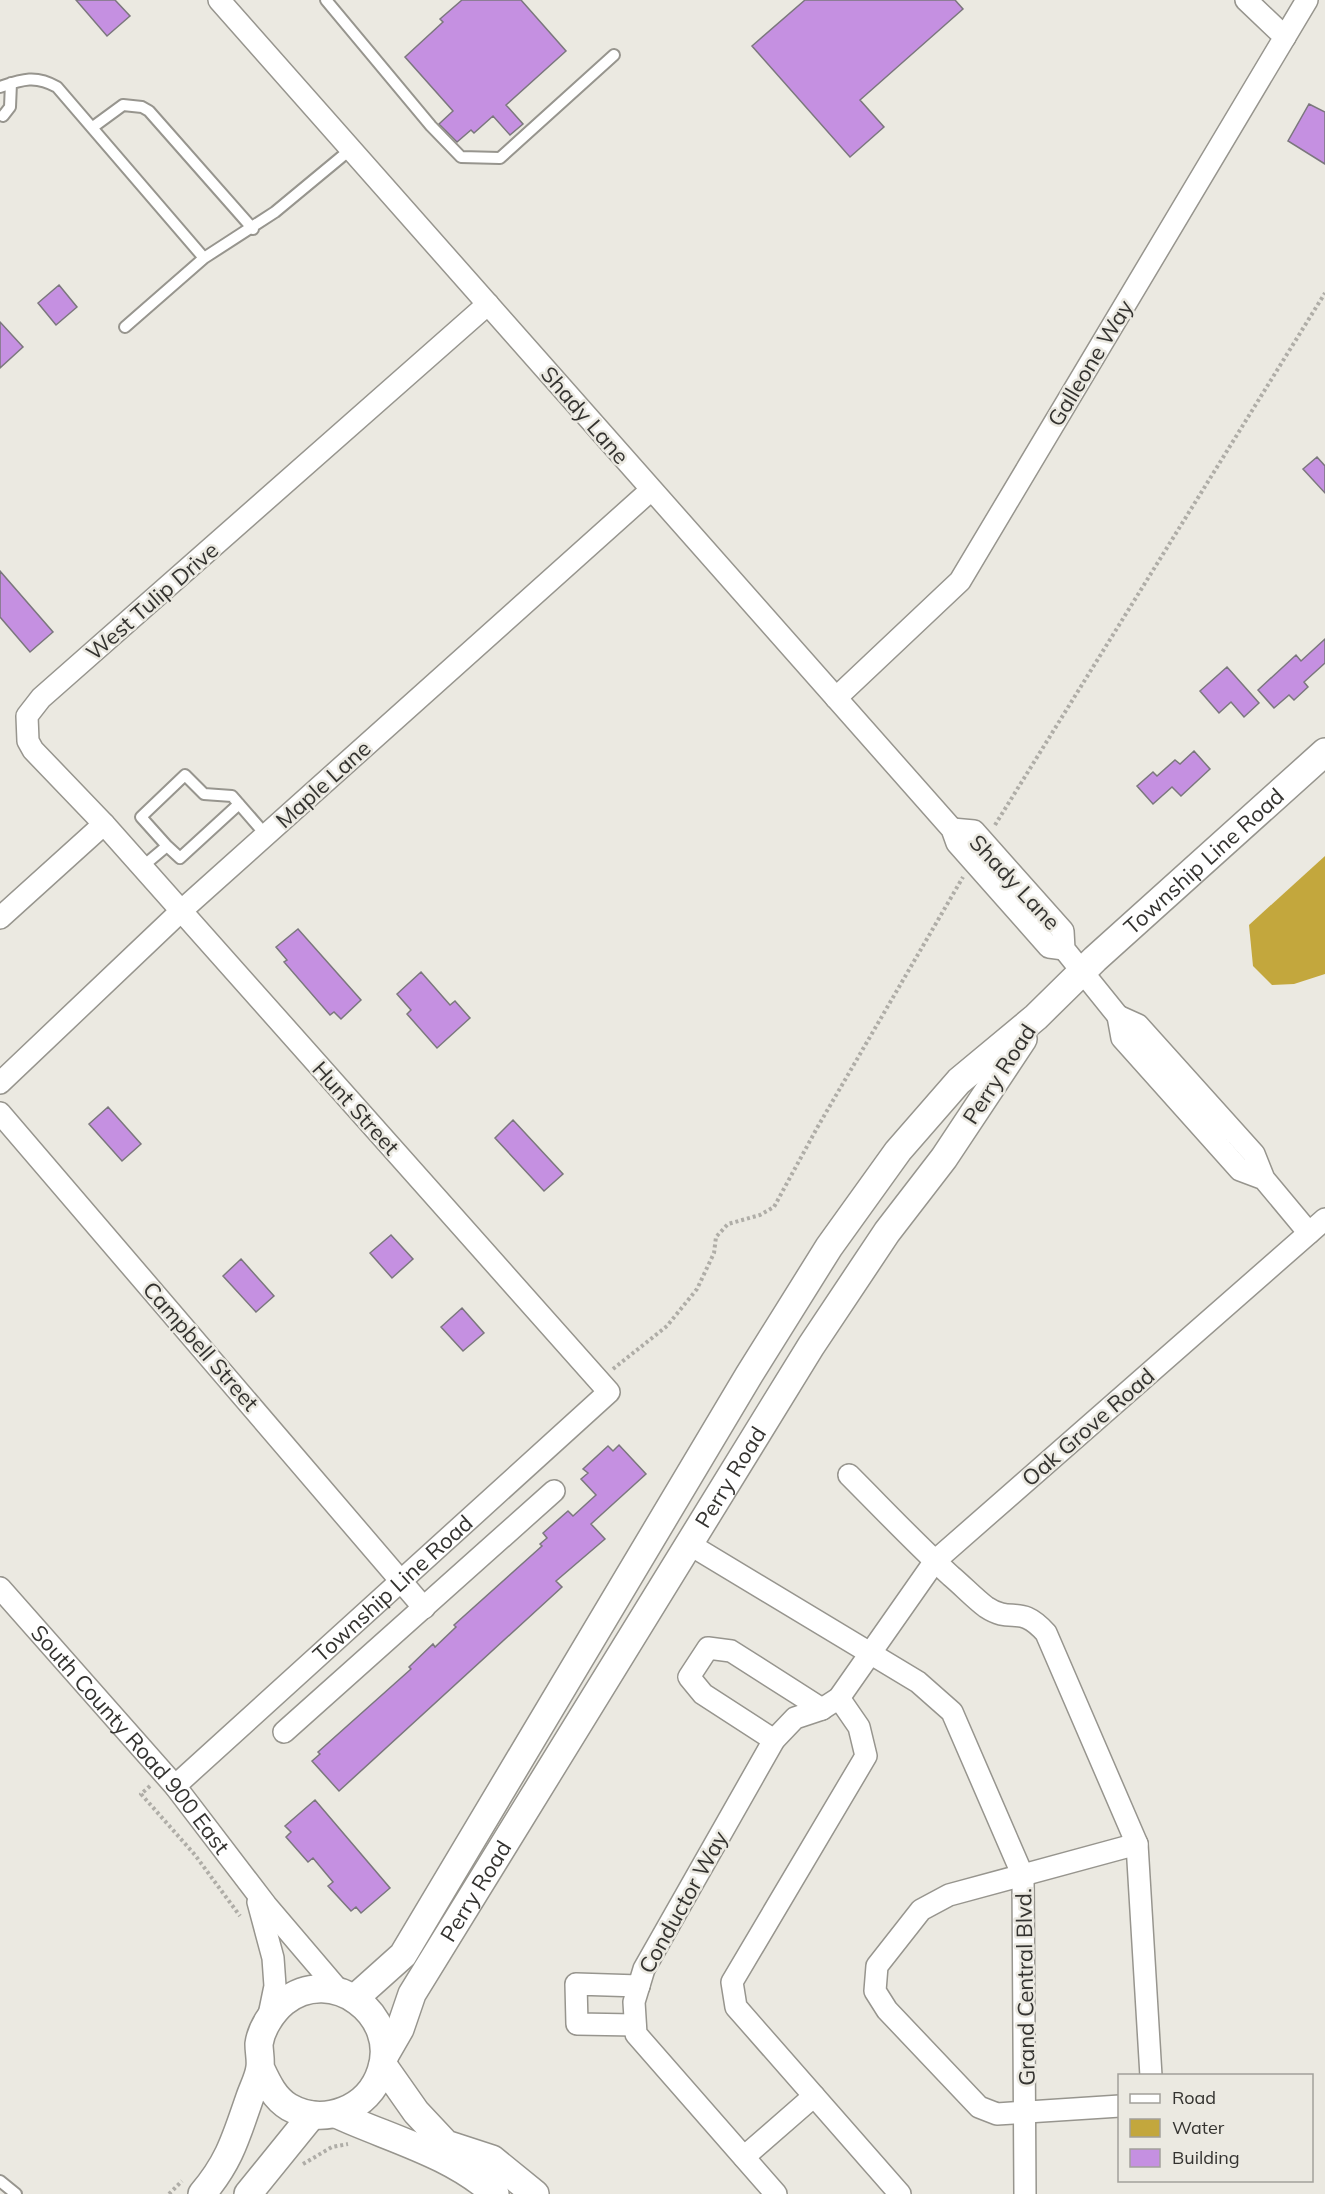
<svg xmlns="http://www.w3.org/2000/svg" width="1325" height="2194" font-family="Mulish,sans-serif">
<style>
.water{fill:#c3a73d}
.building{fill:#c590e1;stroke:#7b777d;stroke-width:1.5}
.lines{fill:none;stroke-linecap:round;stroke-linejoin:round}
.service-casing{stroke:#97958e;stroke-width:14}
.minor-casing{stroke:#97958e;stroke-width:24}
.tertiary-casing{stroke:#97958e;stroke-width:30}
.path{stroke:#afada7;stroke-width:4;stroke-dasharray:3 3;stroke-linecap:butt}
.service{stroke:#fff;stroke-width:10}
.minor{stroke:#fff;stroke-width:21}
.tertiary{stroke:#fff;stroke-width:27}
.labels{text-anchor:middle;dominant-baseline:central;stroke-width:5;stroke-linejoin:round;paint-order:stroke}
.street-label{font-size:22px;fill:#343330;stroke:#ebe9e1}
</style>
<rect width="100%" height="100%" fill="#ebe9e1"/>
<!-- water -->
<path class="water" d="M1325,856V974L1294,984L1272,985L1253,966L1249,925Z"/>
<!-- building -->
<path class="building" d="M76,0H115L130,16L107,36Z
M462,0H521L566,51L506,105L523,124L510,135L493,116L474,133L471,130L457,142L439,124L453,111L405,57L443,22L440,19Z
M805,0H955L963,9L860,100L884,127L850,157L752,46Z
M1309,104L1325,112V164L1288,141Z
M59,285L77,307L56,325L38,303Z
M0,322L23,347L0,368Z
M1317,457L1325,466V493L1303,469Z
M0,571L53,632L30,652L0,617Z
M1325,639V663L1304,682L1308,687L1294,700L1289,695L1274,708L1258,690L1296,655L1301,661Z
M1227,667L1259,703L1244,717L1231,702L1219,713L1200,691Z
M1194,751L1210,769L1181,796L1172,787L1153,804L1137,786L1153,772L1157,776L1175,760L1180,764Z
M298,929L361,1000L341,1019L334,1012L330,1015L284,962L287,960L276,947Z
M421,972L450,1005L455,1001L470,1018L437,1048L407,1014L411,1010L397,994Z
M108,1107L141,1144L122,1161L89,1124Z
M513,1120L563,1174L544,1191L495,1138Z
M391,1235L413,1259L392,1278L370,1253Z
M241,1259L274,1296L256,1312L223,1276Z
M462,1308L484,1333L463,1351L441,1327Z
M619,1445L646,1474L591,1524L605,1539L556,1581L562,1587L339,1791L312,1761L320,1754L318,1752L411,1669L409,1667L433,1644L435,1647L456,1627L454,1625L542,1546L540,1544L547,1538L543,1533L568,1511L573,1516L596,1495L581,1479L588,1473L583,1469L608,1446L613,1451Z
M315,1800L390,1888L361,1913L356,1907L351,1911L328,1886L333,1882L313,1858L308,1862L286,1837L291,1832L285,1826Z"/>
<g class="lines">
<defs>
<path id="service" d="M326,0L431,126L461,157L500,158L614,55
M0,87C23,79 36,75 57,87L204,258L275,212L351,149
M3,116L10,107L11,83
M93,127L123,105L142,107L149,111L253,229
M125,327L204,258
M167,846L180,858L239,804
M142,867L167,846L141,817L185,775L204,794L232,796L266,835
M0,2181L16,2194"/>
<g id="minor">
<path d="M219,0L952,829L957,843L1049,947L1064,949"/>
<path d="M1246,0L1285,37"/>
<path d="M836,698L960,581L1307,0"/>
<path d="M952,829L974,831L1063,931L1064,949L1118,1016"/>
<path d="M0,918L104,824"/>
<path d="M0,1083L181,911L651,490"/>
<path d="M0,1113L424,1608"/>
<path d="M1264,1179L1240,1170L1122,1038L1118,1016L1138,1025L1254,1154L1264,1179L1309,1233"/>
<path d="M849,1475C883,1509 916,1544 951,1576C963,1586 974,1598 986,1607C1013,1625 1019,1603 1046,1633L1137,1844L1151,2076"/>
<path d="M689,1544L918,1682L952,1712L1023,1876L1025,2194"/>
<path id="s1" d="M0,1588L175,1786L266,1905L341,1993"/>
<path d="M839,1698L859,1727L866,1756L732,1982L736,2007L900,2194"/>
<path d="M284,1732L554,1491"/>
<path d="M774,1740L703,1694L689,1677L708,1648L731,1651L822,1709"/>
<path id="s2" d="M175,1786L609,1392L104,824L33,750L28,741L27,716L41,698L488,304"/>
<path d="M258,1902L273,1958L275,1986L268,2020"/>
<path d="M635,2025L577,2024L576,1984L639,1986"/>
<path d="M1120,2106L997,2114L979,2107L887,2010L875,1991L877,1966L921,1910L949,1895L1137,1844"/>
<path d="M744,2157L814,2096"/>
<path d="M776,2194L636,2034L634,2002L644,1969L774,1740L795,1718L822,1709L839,1698L935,1561L1325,1219"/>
</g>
<g id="tertiary">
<path id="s3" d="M355,1998L403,1955L749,1375L829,1247L898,1151L959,1081L1036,1017L1095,959L1325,752"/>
<path id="s4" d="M385,2055L400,2029L412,1994L811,1346L887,1232L944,1158L1023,1039"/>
<path d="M383,2065L416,2112L446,2144L492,2159L535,2194"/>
<path d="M336,2114C388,2138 452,2154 495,2194"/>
<path d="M202,2194C230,2161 236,2137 250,2097C253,2088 259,2077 260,2067C261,2060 259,2052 259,2044C261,2029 272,2012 284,2002C332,1964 400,2015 381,2071C369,2109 324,2127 289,2107C274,2098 267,2082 260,2067"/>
<path d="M248,2194L312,2115"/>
</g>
</defs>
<!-- service casing -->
<use href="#service" class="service-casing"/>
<!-- minor casing -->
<use href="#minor" class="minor-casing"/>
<!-- tertiary casing -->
<use href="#tertiary" class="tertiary-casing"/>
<!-- path -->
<path class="path" d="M995,825L1325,293
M613,1369L667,1326L697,1289L714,1253L716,1237L728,1224L760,1215L774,1207L817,1128L963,877
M150,1786L141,1794L195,1855L240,1916
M303,2164L332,2147L348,2144
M169,2194L182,2181"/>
<!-- service -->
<use href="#service" class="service"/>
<!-- minor -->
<use href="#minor" class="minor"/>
<!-- tertiary -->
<use href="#tertiary" class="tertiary"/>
</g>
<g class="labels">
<!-- street labels -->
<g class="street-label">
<text transform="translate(1090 363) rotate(-59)">Galleone Way</text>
<text transform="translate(585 415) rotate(49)">Shady Lane</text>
<text transform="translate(152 601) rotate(-41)">West Tulip Drive</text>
<text transform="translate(323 784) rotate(-42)">Maple Lane</text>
<text stroke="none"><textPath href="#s3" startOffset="1431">Township Line Road</textPath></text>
<text transform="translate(1015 882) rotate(47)">Shady Lane</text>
<text transform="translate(999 1074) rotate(-57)">Perry Road</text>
<text transform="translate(356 1108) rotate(48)">Hunt Street</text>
<text transform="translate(201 1346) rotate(49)">Campbell Street</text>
<text transform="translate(1088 1427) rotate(-41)">Oak Grove Road</text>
<text stroke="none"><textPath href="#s4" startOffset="674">Perry Road</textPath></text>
<text stroke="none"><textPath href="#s2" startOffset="294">Township Line Road</textPath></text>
<text stroke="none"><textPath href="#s1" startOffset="200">South County Road 900 East</textPath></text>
<text stroke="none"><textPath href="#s4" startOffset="188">Perry Road</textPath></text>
<text transform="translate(683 1902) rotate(-61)">Conductor Way</text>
<text transform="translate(1025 1987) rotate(-91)">Grand Central Blvd.</text>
</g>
</g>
<!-- legend -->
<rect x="1118" y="2074" width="195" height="108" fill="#ebe9e1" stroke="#a2a09a" stroke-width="1.5"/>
<rect x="1130" y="2094" width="30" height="9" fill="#ffffff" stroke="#a2a09a" stroke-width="1.5"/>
<text x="1172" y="2104" font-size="18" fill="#343330">Road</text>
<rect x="1130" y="2119" width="30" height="18" fill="#c3a73d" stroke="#a2a09a" stroke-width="1.5"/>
<text x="1172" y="2134" font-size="18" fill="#343330">Water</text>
<rect x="1130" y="2149" width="30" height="18" fill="#c590e1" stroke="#a2a09a" stroke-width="1.5"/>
<text x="1172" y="2164" font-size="18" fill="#343330">Building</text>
</svg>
